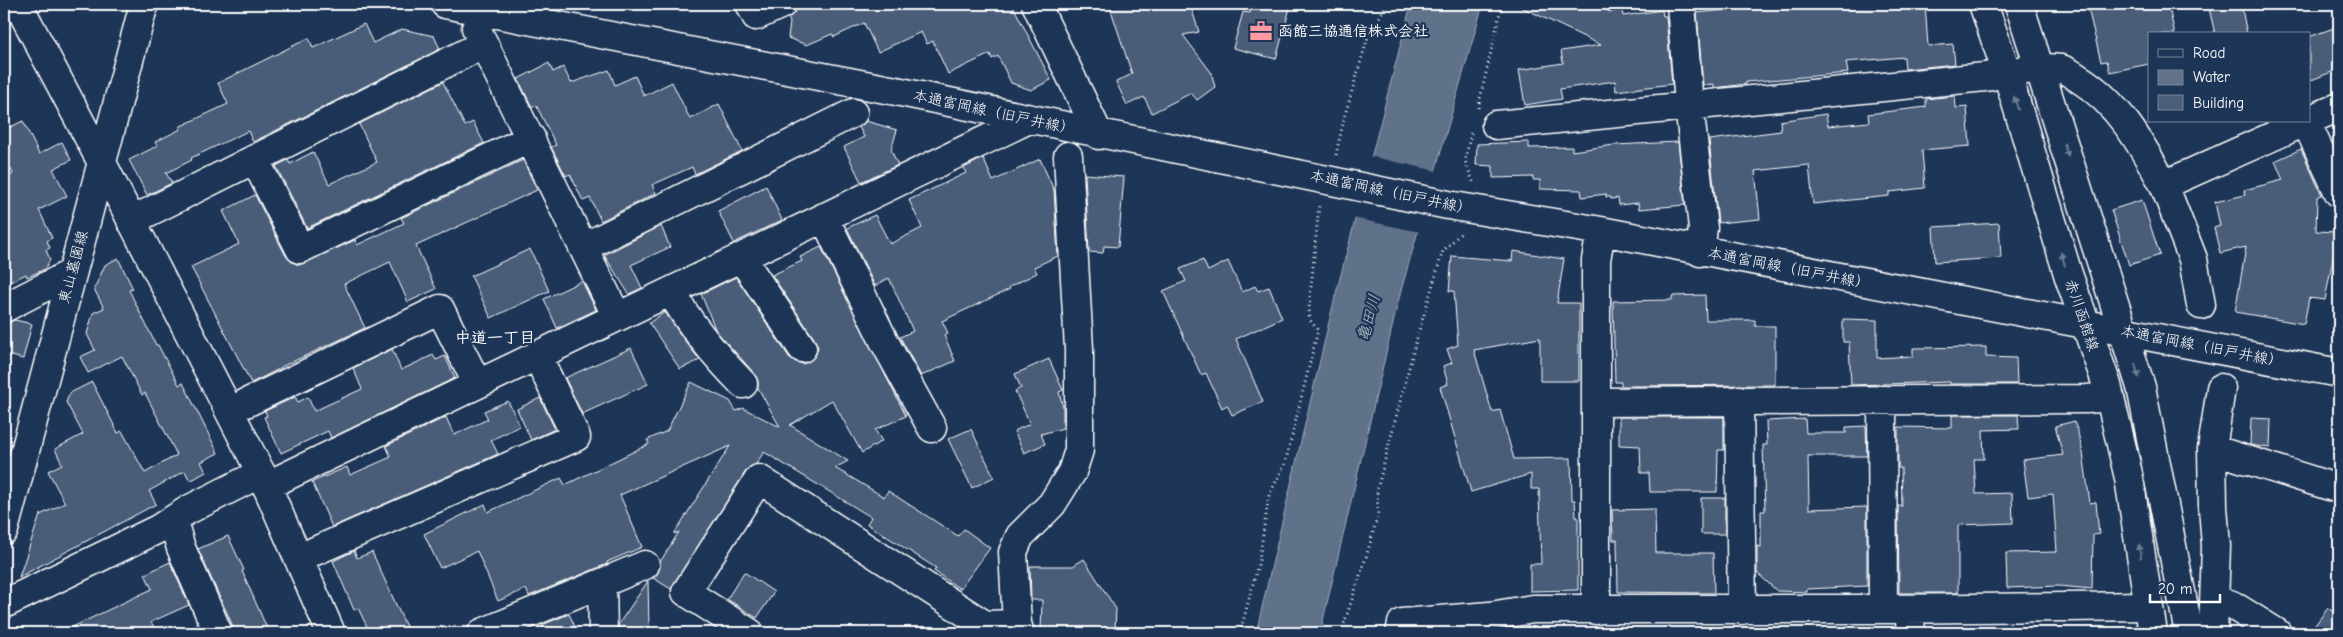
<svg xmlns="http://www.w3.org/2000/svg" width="2343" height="637" font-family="'Comic Neue','Klee One',sans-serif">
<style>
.water{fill:#617289;stroke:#a0aab8}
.pier{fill:#1d3557}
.building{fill:#4a5d79;stroke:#fff}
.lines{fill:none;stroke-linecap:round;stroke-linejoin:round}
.minor-casing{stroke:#fff;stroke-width:31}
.major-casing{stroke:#fff;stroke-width:31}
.path{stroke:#fff;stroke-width:3;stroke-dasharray:1 4;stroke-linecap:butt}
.minor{stroke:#1d3557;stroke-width:28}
.major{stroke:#1d3557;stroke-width:28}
.oneway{fill:#6c7c92}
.labels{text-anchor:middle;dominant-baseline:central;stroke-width:4.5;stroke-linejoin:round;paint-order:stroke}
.poi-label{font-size:15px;font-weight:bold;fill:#fff;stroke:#1d3557;text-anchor:start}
.street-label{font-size:15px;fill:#fff;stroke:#1d3557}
.water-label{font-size:16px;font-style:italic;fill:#b8c0ca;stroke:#1d3557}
.neighbourhood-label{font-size:16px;font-weight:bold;fill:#fff;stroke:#1d3557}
</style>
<rect width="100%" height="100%" fill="#1d3557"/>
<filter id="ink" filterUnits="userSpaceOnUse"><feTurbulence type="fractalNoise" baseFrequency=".02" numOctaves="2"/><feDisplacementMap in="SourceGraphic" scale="10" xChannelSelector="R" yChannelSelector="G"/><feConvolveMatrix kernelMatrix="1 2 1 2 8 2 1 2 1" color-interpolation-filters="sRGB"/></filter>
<g filter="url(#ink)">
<!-- water -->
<path class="water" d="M1411,4H1483L1400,294L1320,633H1256L1333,305Z"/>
<!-- pier -->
<path class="pier" d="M1369,156L1437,171L1420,232L1353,218Z"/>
<!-- building -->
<path class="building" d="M804,4H1012L1051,80L1031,90L1011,83L998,56L992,59L990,54L948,74L933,41L927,44L921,32L878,52L864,23L834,37L832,34L807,45L788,38L790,22L788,18L794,13L797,7Z
M1109,4H1190L1199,32L1183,35L1211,72L1215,87L1197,100L1191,93L1152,113L1144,97L1127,105L1116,82L1132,74Z
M1252,4H1291L1276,59L1233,48L1243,12L1250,13Z
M1515,4H1593L1610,12L1622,10L1623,16L1662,10L1663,16H1666L1672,84L1616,91L1615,81L1560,89L1562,99L1525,105L1519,70L1563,63L1561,51L1601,45Z
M1783,4H1925L1928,46L1953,44L1955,64L1905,69L1904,57L1846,62L1848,73L1746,82V84L1714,88V84L1703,85L1697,13Z
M2087,4H2168L2175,34H2149V64L2110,72L2107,61L2101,62Z
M2208,4H2241L2247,34H2215Z
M364,24L373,43L402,29L434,36L440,49L253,142L248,131L191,158L192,160L166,173L172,183L147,195L129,160L157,146L155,142L181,129L179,127L228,104L218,83L309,38L313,48Z
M2339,26V69L2309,81V37Z
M549,63L553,72L563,67L571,83L609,70L615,85L635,76L644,96L672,82L690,119L719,104L742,151L695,174L692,167L652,185L656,193L601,221L590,198L583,201L570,174L566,176L551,147L556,145L536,105L532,107L518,79Z
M443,82L465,126L473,122L484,143L307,228L276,166L288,160L290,164L313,152L329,184L377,162L359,124Z
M1955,96L1956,108L1967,107L1970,146L1922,150L1925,188L1889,192V196L1813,204L1809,165L1755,171L1760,219L1718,223L1709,140L1781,131L1780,121L1826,114L1828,126L1869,122L1868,114L1926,107V99Z
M23,121L39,154L62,142L71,160L53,169L67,196L39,210L52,238L47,241L50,248L46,250L50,260L45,269L27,277L26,274L4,285V179L13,174L4,154V130Z
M866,121L897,130L891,150L898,165L861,182L844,147L864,137L859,127Z
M1529,142V148L1572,147V151L1614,145L1678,142L1685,205L1639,209L1638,203L1619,205L1618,198L1611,199V197H1606V194L1582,197L1581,190L1540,189V180H1533V177L1493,178V166L1476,165L1477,144Z
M2301,149L2322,195L2317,197L2316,231L2337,232L2336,253H2334L2325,300L2309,298L2304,324L2235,312L2246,247L2220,253L2214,228L2220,226L2215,202L2245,195L2244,190L2283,180L2275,161Z
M983,158L993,181L1040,159L1054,190L1058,256L1034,267L1037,273L1009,287L1010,289L942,321L948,333L944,335L955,361L921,376L900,337L913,331L889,278L875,286L847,228L875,215L890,244L922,228L909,200L966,173L964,168Z
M523,160L537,190L416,246L436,289L408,302L390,262L344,284L365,328L281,367V368L251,383L191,267L239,244L223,211L255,195L286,256L292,262L299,265L355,240L357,245L404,223L401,218Z
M1085,174L1124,177L1118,247L1104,246L1103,253L1089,252Z
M766,186L782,220L734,243L718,211Z
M2142,200L2160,255L2129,265L2111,210Z
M1999,223L2001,258L1935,262L1933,227Z
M661,226L670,247L631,265L642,288L629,294L604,255Z
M821,247L906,416L875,430L882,441L862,453L832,400L790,425L848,461L835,468L884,497L888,491L958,536L964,529L990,548L960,589L934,571L936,568L867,524L871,517L764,452L756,464L746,471L671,589L653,578L660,567V562L679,532L674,534L730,446L620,495L642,547L607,562V564L529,596L526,589L498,601L477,551L440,568L424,534L485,504L488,512L561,478L565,485L649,444L647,440L667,431L691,382L730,401L736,411L743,408L780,427L758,388V381L755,374L716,331L701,294L736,277L789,357L796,362L803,364L810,361L816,354L818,347L815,340L772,275L802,261L800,257Z
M530,249L549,291L491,318L471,276Z
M1513,251L1564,259L1557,303H1579V381H1540V338L1474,350L1492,412L1500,410L1514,459L1571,458L1572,500H1575L1576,517H1578V590L1530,591V564H1541L1539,489H1531V474L1471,492L1440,387L1448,384L1443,366L1452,363L1447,349L1458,345L1454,291H1449L1452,256L1512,261Z
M118,258L133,289L129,290L156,345H158L179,385L183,383L218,453L201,462L206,472L190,481L185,471L149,491L156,504L19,577L40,515L65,503L48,471L62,464L55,449L83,434L66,402L70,393L92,382L118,433L122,431L145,473L177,455L145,393L142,395L122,356L88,373L80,357L95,350L87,334L93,313L104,308L94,289L105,265Z
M1203,260L1208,271L1228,261L1242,292L1255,286L1258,291L1269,287L1282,318L1236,339L1263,402L1232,415L1227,405L1222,408L1206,373L1201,375L1163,291L1186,281L1180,269Z
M582,281L596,310L557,328L544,299Z
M1705,295L1706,320H1755V326H1775V385L1621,386V382H1615L1613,301L1672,300V296Z
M665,312L682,337L700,360L680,369L649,323Z
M1843,319L1877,320V358L1913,356V348L1986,347V357L2016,358L2017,384H1950V382L1851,385L1849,342H1843Z
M15,320L32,324L23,359L4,354V324Z
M631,348L648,384L582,414L565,378Z
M392,349L401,370L433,355L436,360L445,356L455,378L331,438L328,431L281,453L264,417L267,416L265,411L295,397L298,402L308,397L314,411L362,389L353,368Z
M1049,359L1063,390L1059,392L1063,407V428L1041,434L1045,444L1024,453L1014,431L1030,424L1015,391L1021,388L1015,374Z
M540,398L555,429L531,440L517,409Z
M508,401L520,426L491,440L498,454L332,527L312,482L347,467L350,475L391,457L386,446L446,417L454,435L488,419L484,411Z
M1952,415H2018L2019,429L1983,430L1984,459H1974L1976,494L2012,493L2013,523L1958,525V593H1899L1898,506H1902L1901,468H1898V427L1952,428Z
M1619,417H1724V450H1718L1717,492H1650L1649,473H1641L1640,446L1619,445Z
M2251,418L2271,419L2270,448L2250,445Z
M1805,419L1806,433H1846V427L1866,426L1867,456H1808L1809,509L1867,507V586L1807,589V592L1777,591L1757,573V546L1761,547V511H1765L1763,445H1767L1766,421Z
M2075,421L2083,453L2090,503L2096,502L2099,534L2093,535L2092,589L2059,586L2007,588L2006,553L2057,552L2053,494L2028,497L2023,460L2063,455L2055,426Z
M971,429L994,477L972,488L948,439Z
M1701,498H1725V534H1701Z
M1655,509L1656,553H1713L1714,593L1618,592L1617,540H1613L1612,510Z
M228,536L244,570L242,571L269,633H236L198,549Z
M354,551L357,558L372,552L409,633H370L358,608L354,610L333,561Z
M1084,559L1116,609L1115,630H1108V633L1041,632L1042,600H1031L1030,566H1073Z
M170,562L189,605L151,622L157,633H60L152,589L145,574Z
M744,572L774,592L757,618L727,599Z
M648,581L649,629H619L618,625Z
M2328,608L2339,616V633H2309Z
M569,614L578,633H546L542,625Z"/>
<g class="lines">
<defs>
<path id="minor" d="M18,4L101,161L261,473L331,633
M445,4L896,91L1448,205L1601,231L2339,373
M750,4L756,16L782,4
M1036,4L1099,135
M1681,4L1689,105L1703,228L1700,252
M476,28L617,317
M2309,120L2339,107
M2306,122L2339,193
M1496,125L1985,77C2009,73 2037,66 2061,69C2067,70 2073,75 2078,78C2119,103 2142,145 2164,185L2307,121
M255,160L300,249L531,138
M2164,185L2193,259L2201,305
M824,217L885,343L932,428
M131,221L484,44
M584,247L853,113
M739,258L749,269L802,348
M671,291C690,326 715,355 743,384
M4,308L70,274
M1739,400L1742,610
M1882,400L1883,609
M1597,402L2087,399L2110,397
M246,403L440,309L477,383
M2212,449L2339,489
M266,486L1029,119
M173,521L181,548L218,633
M4,530L144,4
M315,551L576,437L537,355
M602,583L603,633
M2215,599L2232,605L2277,633
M4,604L158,529L188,510L261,473
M1909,609L1911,633
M1596,610V260L1601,231
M1017,624L1013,552L1020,536L1052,504L1072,472L1079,450V349L1068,156
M482,633L645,565
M750,633L686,592L759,479L985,625L1017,624L1020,633
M1400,633L1402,623L1490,616L1533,609H1883L2148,606
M2213,633L2216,546L2213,507L2212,449L2221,388"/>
<path id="major" d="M1983,4L2007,73L2068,274L2107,385L2129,478L2153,633
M2019,4L2141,387L2189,633"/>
</defs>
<!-- minor casing -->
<use href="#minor" class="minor-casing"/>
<!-- major casing -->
<use href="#major" class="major-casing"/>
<!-- path -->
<path class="path" d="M1478,108L1502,4
M1471,133L1465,161L1474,184
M1336,155L1344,118L1368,37L1387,4
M1240,633L1259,561L1269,495L1285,464L1318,330L1310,320L1309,308L1319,205
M1341,633L1368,551L1378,514L1377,490L1416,341L1443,251L1461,233"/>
<!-- minor -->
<use href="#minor" class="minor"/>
<!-- major -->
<use href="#major" class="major"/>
</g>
<!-- one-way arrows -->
<defs><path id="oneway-solid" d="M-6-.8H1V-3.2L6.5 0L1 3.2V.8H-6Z" transform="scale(1.25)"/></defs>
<g class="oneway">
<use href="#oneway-solid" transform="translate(2016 103) rotate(-107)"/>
<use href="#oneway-solid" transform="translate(2066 150) rotate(73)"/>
<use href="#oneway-solid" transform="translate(2063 259) rotate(-107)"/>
<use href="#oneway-solid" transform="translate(2137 371) rotate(74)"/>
<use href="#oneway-solid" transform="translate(2140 551) rotate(-98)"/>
</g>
</g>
<!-- icons -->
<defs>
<symbol id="office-bare" viewBox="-9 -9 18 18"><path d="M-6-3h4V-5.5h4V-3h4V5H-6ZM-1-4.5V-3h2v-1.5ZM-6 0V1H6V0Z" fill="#ff9aa2" stroke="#1d3557" stroke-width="2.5" paint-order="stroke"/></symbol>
</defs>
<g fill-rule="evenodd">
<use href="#office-bare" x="1245" y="15" width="32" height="32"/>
</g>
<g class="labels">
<!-- poi labels -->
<g class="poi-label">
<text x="1278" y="31">函館三協通信株式会社</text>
</g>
<!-- street labels -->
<g class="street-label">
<text transform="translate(994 112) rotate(12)">本通富岡線（旧戸井線）</text>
<text transform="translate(1391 192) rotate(12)">本通富岡線（旧戸井線）</text>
<text transform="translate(73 267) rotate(-75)">東山墓園線</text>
<text transform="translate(1789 268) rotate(11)">本通富岡線（旧戸井線）</text>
<text transform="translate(2082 315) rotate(71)">赤川函館線</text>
<text transform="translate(2202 346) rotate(11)">本通富岡線（旧戸井線）</text>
</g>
<!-- water labels -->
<g class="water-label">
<text transform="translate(1369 318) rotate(-75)">亀田川</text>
</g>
<!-- neighbourhood labels -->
<g class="neighbourhood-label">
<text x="495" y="338">中道一丁目</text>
</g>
</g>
<!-- margin -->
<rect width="2343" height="637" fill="none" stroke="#1d3557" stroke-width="20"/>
<rect x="10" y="10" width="2323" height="617" fill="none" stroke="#fff" stroke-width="2" filter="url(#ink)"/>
<!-- legend -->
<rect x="2148" y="32" width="162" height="90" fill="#1d3557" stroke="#77869a"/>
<rect x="2158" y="49" width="25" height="8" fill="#1d3557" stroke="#77869a"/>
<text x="2193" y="58" font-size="15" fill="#ffffff">Road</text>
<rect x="2158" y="70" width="25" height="15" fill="#617289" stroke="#77869a"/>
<text x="2193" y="82" font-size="15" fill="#ffffff">Water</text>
<rect x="2158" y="95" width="25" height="15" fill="#4a5d79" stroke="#77869a"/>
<text x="2193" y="108" font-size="15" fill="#ffffff">Building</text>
<!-- scale -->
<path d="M2150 594v8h70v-8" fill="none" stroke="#ffffff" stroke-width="2.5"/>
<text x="2158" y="594" font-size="15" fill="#ffffff" stroke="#1d3557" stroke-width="4" paint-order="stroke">20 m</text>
</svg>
